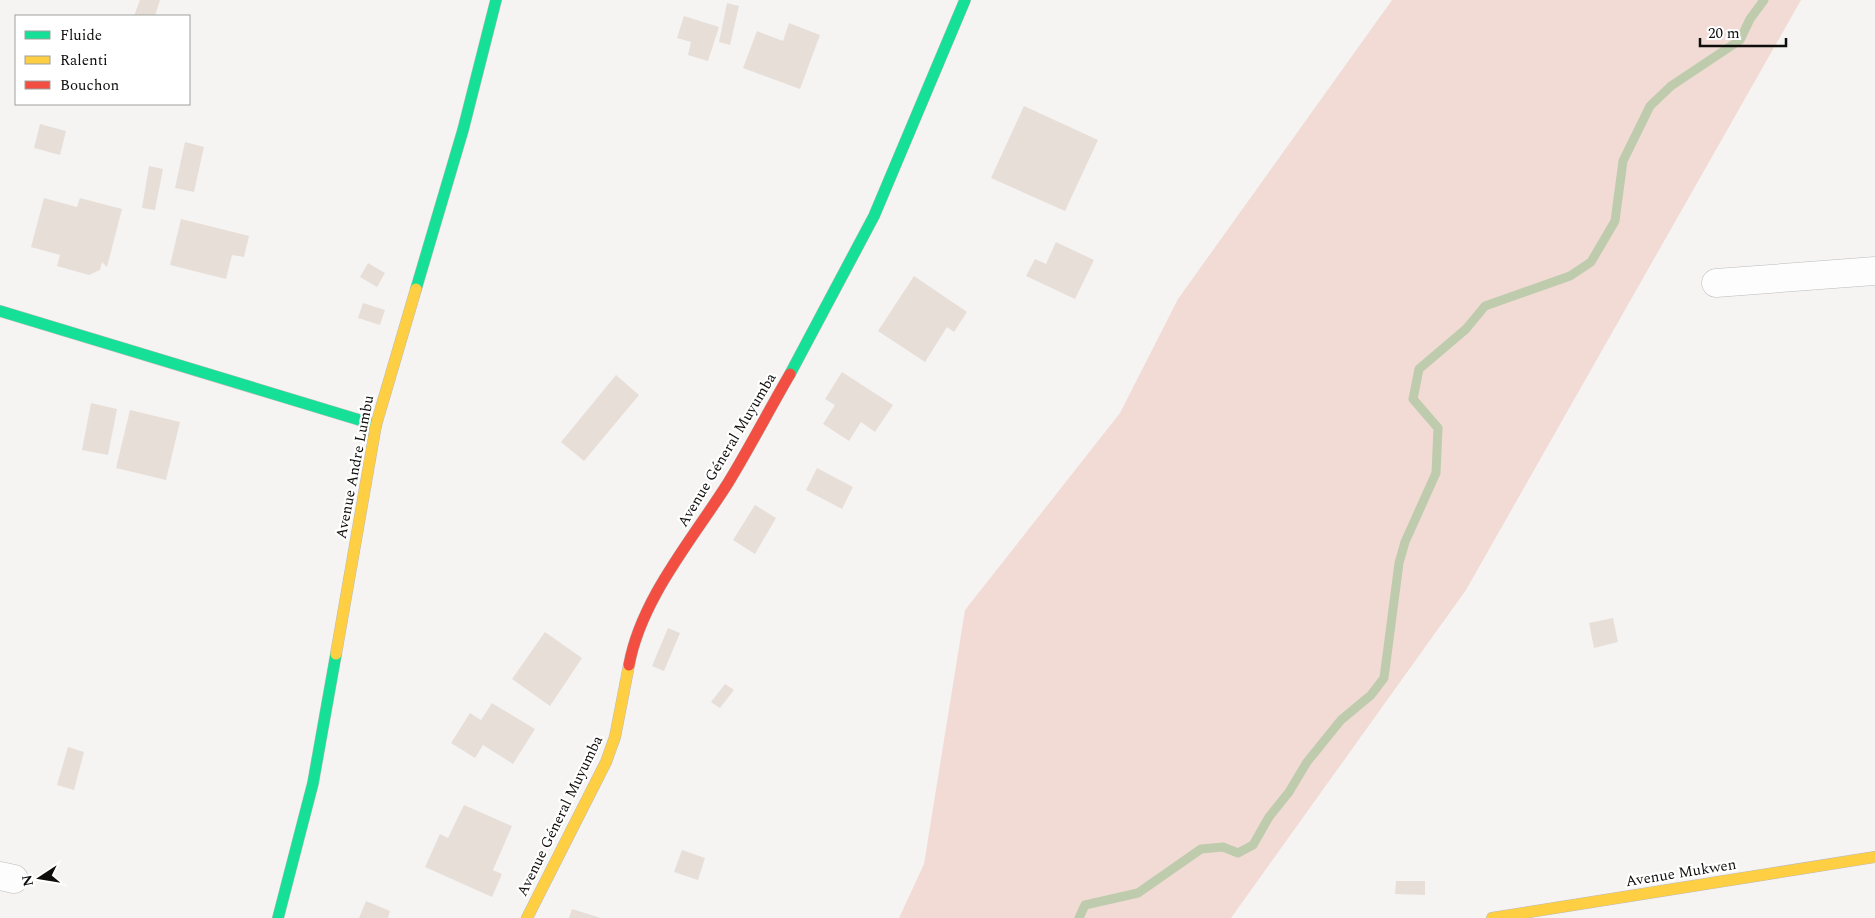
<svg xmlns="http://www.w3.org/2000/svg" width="1875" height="918" font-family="Spectral,serif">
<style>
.green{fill:#f2dbd5}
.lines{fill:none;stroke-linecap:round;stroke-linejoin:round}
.stream{stroke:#beccad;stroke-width:9}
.building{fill:#e7ded8}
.street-casing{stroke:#bcbbba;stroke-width:29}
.fast-casing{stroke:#bcbbba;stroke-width:12}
.slow-casing{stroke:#bcbbba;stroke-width:12}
.jam-casing{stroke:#bcbbba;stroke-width:12}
.street{stroke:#fefdfd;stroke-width:28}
.fast{stroke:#16e098;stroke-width:11}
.slow{stroke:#ffcf43;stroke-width:11}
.jam{stroke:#f24e42;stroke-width:11}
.labels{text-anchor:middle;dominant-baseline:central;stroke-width:4.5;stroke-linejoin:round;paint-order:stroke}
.street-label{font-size:15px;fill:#0f0e0d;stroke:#fff}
</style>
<rect width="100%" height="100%" fill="#f5f4f3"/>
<!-- green -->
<path class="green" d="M1392,0H1801L1466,590L1231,918H899L924,864L965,610L1120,413L1178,299Z"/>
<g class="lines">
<!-- stream -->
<path class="stream" d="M1079,918L1085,905L1138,893L1201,849L1223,847L1238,853L1253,845L1269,817L1289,792L1307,762L1341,720L1371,695L1384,678L1399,563L1405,542L1436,473L1438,428L1413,399L1419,369L1466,329L1485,306L1570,276L1591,262L1615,221L1623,161L1650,106L1671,86L1740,40L1750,19L1764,0"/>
</g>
<!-- building -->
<path class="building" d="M140,0H160L155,16H134Z
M727,3L739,6L730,45L719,42Z
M684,16L719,27L708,61L688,55L691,42L677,38Z
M789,23L820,35L800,89L743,68L757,31L783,41Z
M1024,106L1098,140L1065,211L991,178Z
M40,124L66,131L60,155L34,148Z
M185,142L204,147L194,192L175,188Z
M149,166L163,169L155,210L142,208Z
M44,198L77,207L80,198L122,209L107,267L102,262L100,270L89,275L57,266L60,255L31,247Z
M181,219L249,236L244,257L232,255L226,279L170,265Z
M1056,242L1094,260L1075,299L1026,276L1035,259L1046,264Z
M368,263L385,273L377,287L360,277Z
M914,276L967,312L954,332L947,327L925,362L878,331Z
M363,303L385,310L380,325L358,318Z
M842,372L893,405L875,432L861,422L849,441L823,424L835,405L825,399Z
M616,375L639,395L584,461L561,442Z
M91,403L117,409L108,455L82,450Z
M130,410L180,422L166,480L116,468Z
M817,468L853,487L842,509L806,490Z
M755,505L776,518L755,554L733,540Z
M1613,618L1618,642L1594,648L1589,623Z
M668,628L680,633L664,671L652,666Z
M545,632L582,658L550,706L512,679Z
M725,684L734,690L720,708L711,702Z
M492,703L535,729L513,764L483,745L475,758L451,743L470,713L481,720Z
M68,747L84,752L74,790L57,785Z
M464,805L512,826L493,870L502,874L492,897L425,867L440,834L448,838Z
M682,850L705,858L698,880L674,872Z
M1396,881H1425V895L1395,894Z
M366,901L390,911L388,918H359Z
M572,909L601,918H569Z"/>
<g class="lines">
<defs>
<path id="street" d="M1716,283L1875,271
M0,876L14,879"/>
<path id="fast" d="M416,289L463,130L496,0
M0,311L376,425
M790,374L874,216L965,0
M278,918L313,783L336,654"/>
<path id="slow" d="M336,654L376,425L416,289
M527,918L606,762L615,737L629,665
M1492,918L1875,857"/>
<path id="jam" d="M629,665C641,599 692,540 728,483C750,447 769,410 790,374"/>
</defs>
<!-- street casing -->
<use href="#street" class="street-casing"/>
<!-- fast casing -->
<use href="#fast" class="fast-casing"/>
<!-- slow casing -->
<use href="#slow" class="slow-casing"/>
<!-- jam casing -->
<use href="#jam" class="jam-casing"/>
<!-- street -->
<use href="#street" class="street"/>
<!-- fast -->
<use href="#fast" class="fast"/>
<!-- slow -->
<use href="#slow" class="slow"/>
<!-- jam -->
<use href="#jam" class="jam"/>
</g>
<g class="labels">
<!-- street labels -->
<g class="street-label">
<text transform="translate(727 450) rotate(-59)">Avenue Géneral Muyumba</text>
<text transform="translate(355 467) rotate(-79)">Avenue Andre Lumbu</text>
<text transform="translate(560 816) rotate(-64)">Avenue Géneral Muyumba</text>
<text transform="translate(1681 873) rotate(-9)">Avenue Mukwen</text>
</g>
</g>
<!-- legend -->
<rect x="15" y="15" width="175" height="90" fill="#ffffff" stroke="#9f9f9e"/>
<rect x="25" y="31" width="25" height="8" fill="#16e098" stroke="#9f9f9e"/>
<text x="60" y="40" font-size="15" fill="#0f0e0d">Fluide</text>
<rect x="25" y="56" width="25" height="8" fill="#ffcf43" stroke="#9f9f9e"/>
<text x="60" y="65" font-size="15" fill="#0f0e0d">Ralenti</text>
<rect x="25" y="81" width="25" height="8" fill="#f24e42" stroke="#9f9f9e"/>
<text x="60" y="90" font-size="15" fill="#0f0e0d">Bouchon</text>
<!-- north arrow -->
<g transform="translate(40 878) rotate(258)" stroke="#ffffff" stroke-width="4" paint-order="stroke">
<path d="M0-4L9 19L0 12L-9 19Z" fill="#0f0e0d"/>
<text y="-8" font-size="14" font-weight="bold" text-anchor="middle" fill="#0f0e0d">N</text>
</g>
<!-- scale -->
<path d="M1700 38v8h86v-8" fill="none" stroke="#0f0e0d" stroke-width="2.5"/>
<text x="1708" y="38" font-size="15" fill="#0f0e0d" stroke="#ffffff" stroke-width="4" paint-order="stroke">20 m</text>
</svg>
